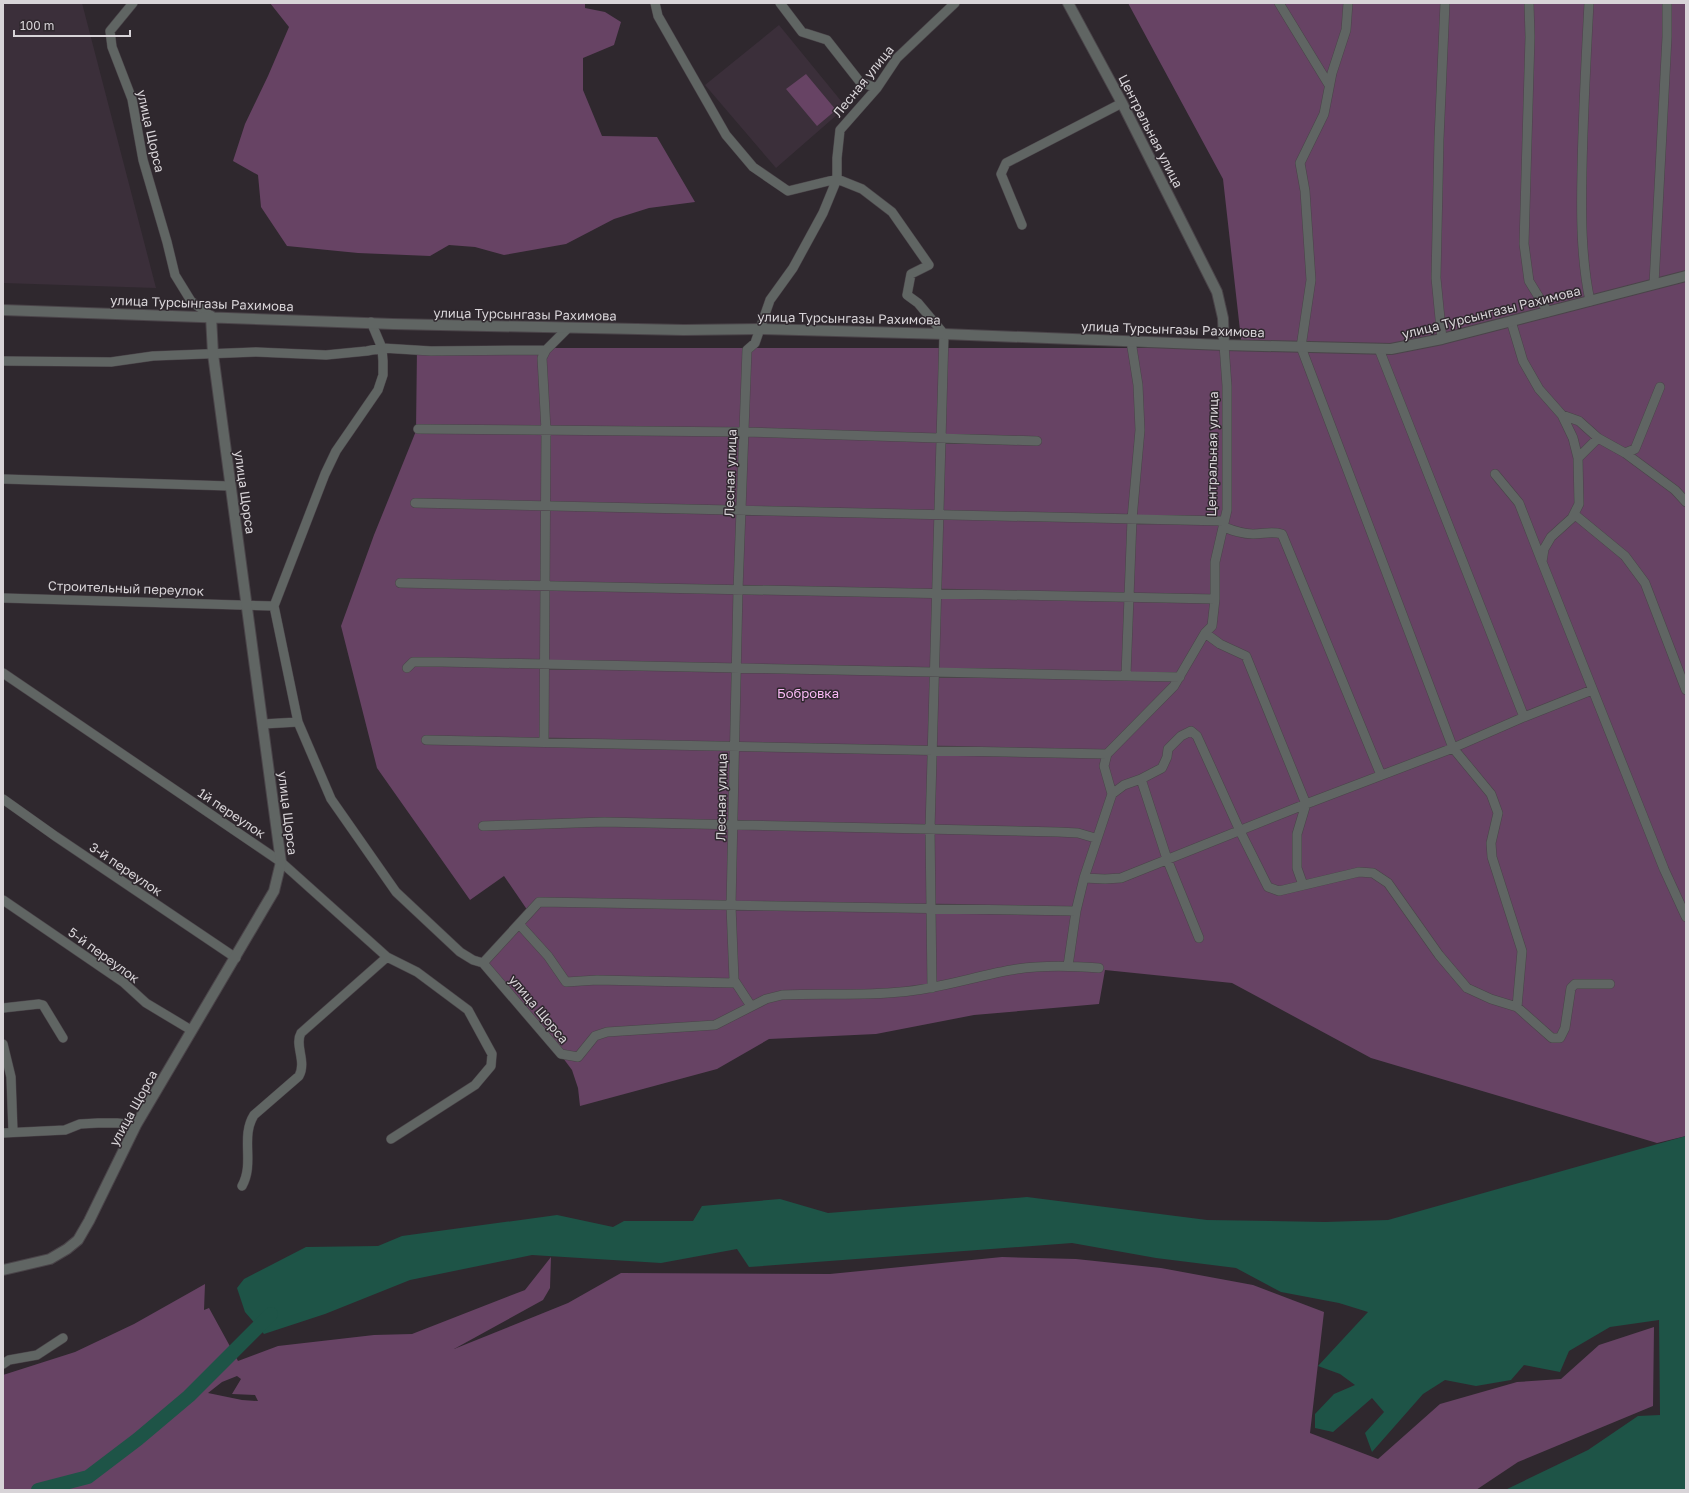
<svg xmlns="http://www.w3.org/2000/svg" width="1689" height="1493" font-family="'Golos Text',sans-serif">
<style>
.built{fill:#3b2f3a}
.green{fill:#674364;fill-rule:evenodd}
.water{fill:#1e5447}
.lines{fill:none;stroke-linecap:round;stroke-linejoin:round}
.river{stroke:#1e5447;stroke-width:14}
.minor-casing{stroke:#4a4449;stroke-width:10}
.tertiary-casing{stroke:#4a4449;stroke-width:12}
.minor{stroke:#606563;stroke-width:9}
.tertiary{stroke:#606563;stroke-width:10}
.labels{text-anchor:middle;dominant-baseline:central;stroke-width:3;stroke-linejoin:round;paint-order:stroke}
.street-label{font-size:13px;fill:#d8d4d8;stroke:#2f282e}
.park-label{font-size:13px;fill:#f9b9f4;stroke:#2f282e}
</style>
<rect width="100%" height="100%" fill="#2f282e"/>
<!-- built -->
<path class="built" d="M3,3H82L156,288L3,283Z
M779,25L846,107L776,168L705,85Z"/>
<!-- green -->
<path class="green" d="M270,3H585V8L605,12L621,22L614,45L583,58V90L602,136L657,137L695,202L649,208L614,219L566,244L504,255L475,247L449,245L430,256L358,253L287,246L261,207L258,175L233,161L245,124L268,76L289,27Z
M1128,3H1686V1136L1657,1143L1371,1058L1232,983L1105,970L1099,1004L974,1015L876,1034L769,1039L717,1069L580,1106L578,1088L572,1070L539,1026L483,962L530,914L504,876L470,900L377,768L341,626L374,535L416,431L417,348H1242L1223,179Z
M806,74L836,110L817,126L786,89Z
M551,1257L550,1288L543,1300L454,1349L568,1303L621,1273L830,1274L1002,1257L1076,1259L1161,1268L1253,1285L1324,1312L1310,1433L1378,1459L1440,1404L1517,1382L1561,1379L1599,1345L1654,1327L1653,1406L1518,1462L1476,1490H3V1375L75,1352L134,1324L205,1284L204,1310L209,1308L238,1361L278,1346L374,1335L412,1334L525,1290ZM237,1376L241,1379L232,1394L255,1395L258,1401L242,1400L208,1393L222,1382Z"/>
<!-- water -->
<path class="water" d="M1686,1136V1490H1505L1588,1450L1638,1416L1660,1415L1659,1320L1610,1327L1569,1351L1560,1372L1524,1365L1511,1380L1476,1386L1445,1380L1423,1394L1372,1452L1365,1433L1384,1412L1372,1398L1333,1432L1315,1428V1414L1334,1394L1355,1385L1340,1374L1318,1366L1368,1312L1339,1303L1281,1292L1236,1268L1156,1258L1072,1243L749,1267L737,1249L661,1263L532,1255L410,1280L325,1314L264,1334L245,1312L237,1288L244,1279L306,1247L378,1246L402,1236L557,1215L613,1227L624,1221H693L702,1206L780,1199L828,1213L1027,1197L1207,1220L1325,1222L1388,1220Z"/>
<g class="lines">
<!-- river -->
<path class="river" d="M38,1490L88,1477L138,1439L189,1396L271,1314"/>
<defs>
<path id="minor" d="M133,3L110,31L112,47L132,99L143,160L167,242L175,275L191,301L211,316
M655,3L658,16L726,135L753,167L788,191L837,179L862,189L892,212L929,265L911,274L907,295L918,303L944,334L930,829L932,988
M780,3L802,32L827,40L860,82L877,88
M1279,3L1329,85
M1348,3L1346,30L1332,73L1324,114L1300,163L1305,191L1311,280L1301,347L1453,748L1491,794L1498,813L1491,843L1492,857L1522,951L1517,1007
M1529,3L1530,37L1524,244L1529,281L1548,312
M1589,3C1586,59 1583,114 1582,170C1581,214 1581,258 1590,301
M1022,225L1001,174L1006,163L1122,103
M1654,284L1667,37V3
M1511,321L1523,361L1539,389L1562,415L1573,438L1578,458L1579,504L1572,518L1551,537L1544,549L1542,562L1664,869L1686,917
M371,322L382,348L383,361V375L378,390L336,451L325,474L274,606L298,722L331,799L396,892L460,952L473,960L483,963L561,1054L578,1057L595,1036L607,1032L715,1025L766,999L782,995C821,993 861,996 900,992C940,989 978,975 1017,969C1044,965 1072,966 1099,968
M1442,339L1436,278L1439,139L1445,3
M1379,349L1524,717
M3,361L111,362L153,356L256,352L326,355L367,351L382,348L431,351L546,350
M1562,415L1579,421L1598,438L1625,453L1635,449L1660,387
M418,429L744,432L1037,441
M1625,453L1675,490L1686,502
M1578,458L1598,438
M1495,474L1519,503L1542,562
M3,479L230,486
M415,503L1224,521
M1574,514L1625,556L1645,583L1686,690
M1224,527C1234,531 1242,534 1253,534C1264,534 1271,531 1282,534L1381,775
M400,583L1215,599
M3,598L274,606
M1205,633L1220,644L1246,656L1306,804L1297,834V868L1303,885
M407,668L413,662H442L1180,677
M3,673L281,862L387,957L417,972L468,1010L492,1054L491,1066L475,1085L391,1139
M1126,675L1132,519L1140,430L1138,385L1131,341
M263,724L298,722
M426,740L1107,754
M544,742L546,430L542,358L546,350L568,328
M1141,779L1162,768L1167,757L1168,749L1181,736L1191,731L1197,736L1240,831L1268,887L1279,891L1359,872L1373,873L1388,883L1439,955L1467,988L1491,999L1517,1007L1552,1038H1560L1565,1028L1571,988L1575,984H1610
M1112,794L1124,785L1141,779L1167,859L1199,938
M3,799L55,836L236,958
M483,826L604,822L1058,832L1078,833L1095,838
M1084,878L1105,879L1121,878L1306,804L1453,748L1524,717L1592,690
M3,900L123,982L146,1003L191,1030
M519,924L548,956L566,982L597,980L735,983
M483,963L539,902L1076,911
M1068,966L1076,911L1084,878L1112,794L1104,766L1107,754L1174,686L1205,633L1212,626L1215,599V562L1227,510V386L1224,345
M751,1006L734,980L731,906L738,590L747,350L755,343L770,300L793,268L823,213L837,179V158L840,130L877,88L897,58L955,3
M3,1008L39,1004L43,1005L63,1038
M3,1044L11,1077L13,1132
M3,1133L65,1130L80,1124L98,1123H117L136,1125
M242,1186C255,1163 240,1137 254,1115L299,1076C307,1061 294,1045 301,1033L387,957
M3,1364L9,1360L37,1355L63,1338"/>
<path id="tertiary" d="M1068,3L1122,103L1217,292L1223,318L1224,345
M3,310L393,324L684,330L760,329L944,334L1224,345L1391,349L1442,339L1686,276
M3,1270L50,1259L67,1249L78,1240L89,1221L136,1125L274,891L281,862L213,354L211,316"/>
</defs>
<!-- minor casing -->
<use href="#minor" class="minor-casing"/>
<!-- tertiary casing -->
<use href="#tertiary" class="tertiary-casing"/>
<!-- minor -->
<use href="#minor" class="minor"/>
<!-- tertiary -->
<use href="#tertiary" class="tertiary"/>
</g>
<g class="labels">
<!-- street labels -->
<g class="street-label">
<text transform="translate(863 81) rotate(-51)">Лесная улица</text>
<text transform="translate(151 131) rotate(77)">улица Щорса</text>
<text transform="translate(1151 131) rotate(63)">Центральная улица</text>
<text transform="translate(202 303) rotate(2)">улица Турсынгазы Рахимова</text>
<text transform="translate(1491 312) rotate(-14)">улица Турсынгазы Рахимова</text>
<text transform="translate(525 314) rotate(1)">улица Турсынгазы Рахимова</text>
<text transform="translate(849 318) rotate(1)">улица Турсынгазы Рахимова</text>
<text transform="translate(1173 329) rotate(2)">улица Турсынгазы Рахимова</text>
<text transform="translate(1212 454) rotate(-89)">Центральная улица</text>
<text transform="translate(730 473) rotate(-88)">Лесная улица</text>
<text transform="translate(245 492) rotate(82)">улица Щорса</text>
<text transform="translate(126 588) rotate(2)">Строительный переулок</text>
<text transform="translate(721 797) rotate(-89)">Лесная улица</text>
<text transform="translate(232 813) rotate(34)">1й переулок</text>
<text transform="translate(288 813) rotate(83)">улица Щорса</text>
<text transform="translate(126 869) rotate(34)">3-й переулок</text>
<text transform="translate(104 955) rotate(36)">5-й переулок</text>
<text transform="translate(539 1009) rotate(50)">улица Щорса</text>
<text transform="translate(133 1108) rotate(-61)">улица Щорса</text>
</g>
<!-- park labels -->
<g class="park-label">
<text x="808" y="693">Бобровка</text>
</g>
</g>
<!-- border -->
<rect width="1689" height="1493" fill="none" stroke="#d8d4d8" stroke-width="8"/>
<!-- scale -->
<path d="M14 30v6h116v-6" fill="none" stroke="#d8d4d8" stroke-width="2"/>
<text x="20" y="30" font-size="12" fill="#d8d4d8" stroke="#2f282e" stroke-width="3" paint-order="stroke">100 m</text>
</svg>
